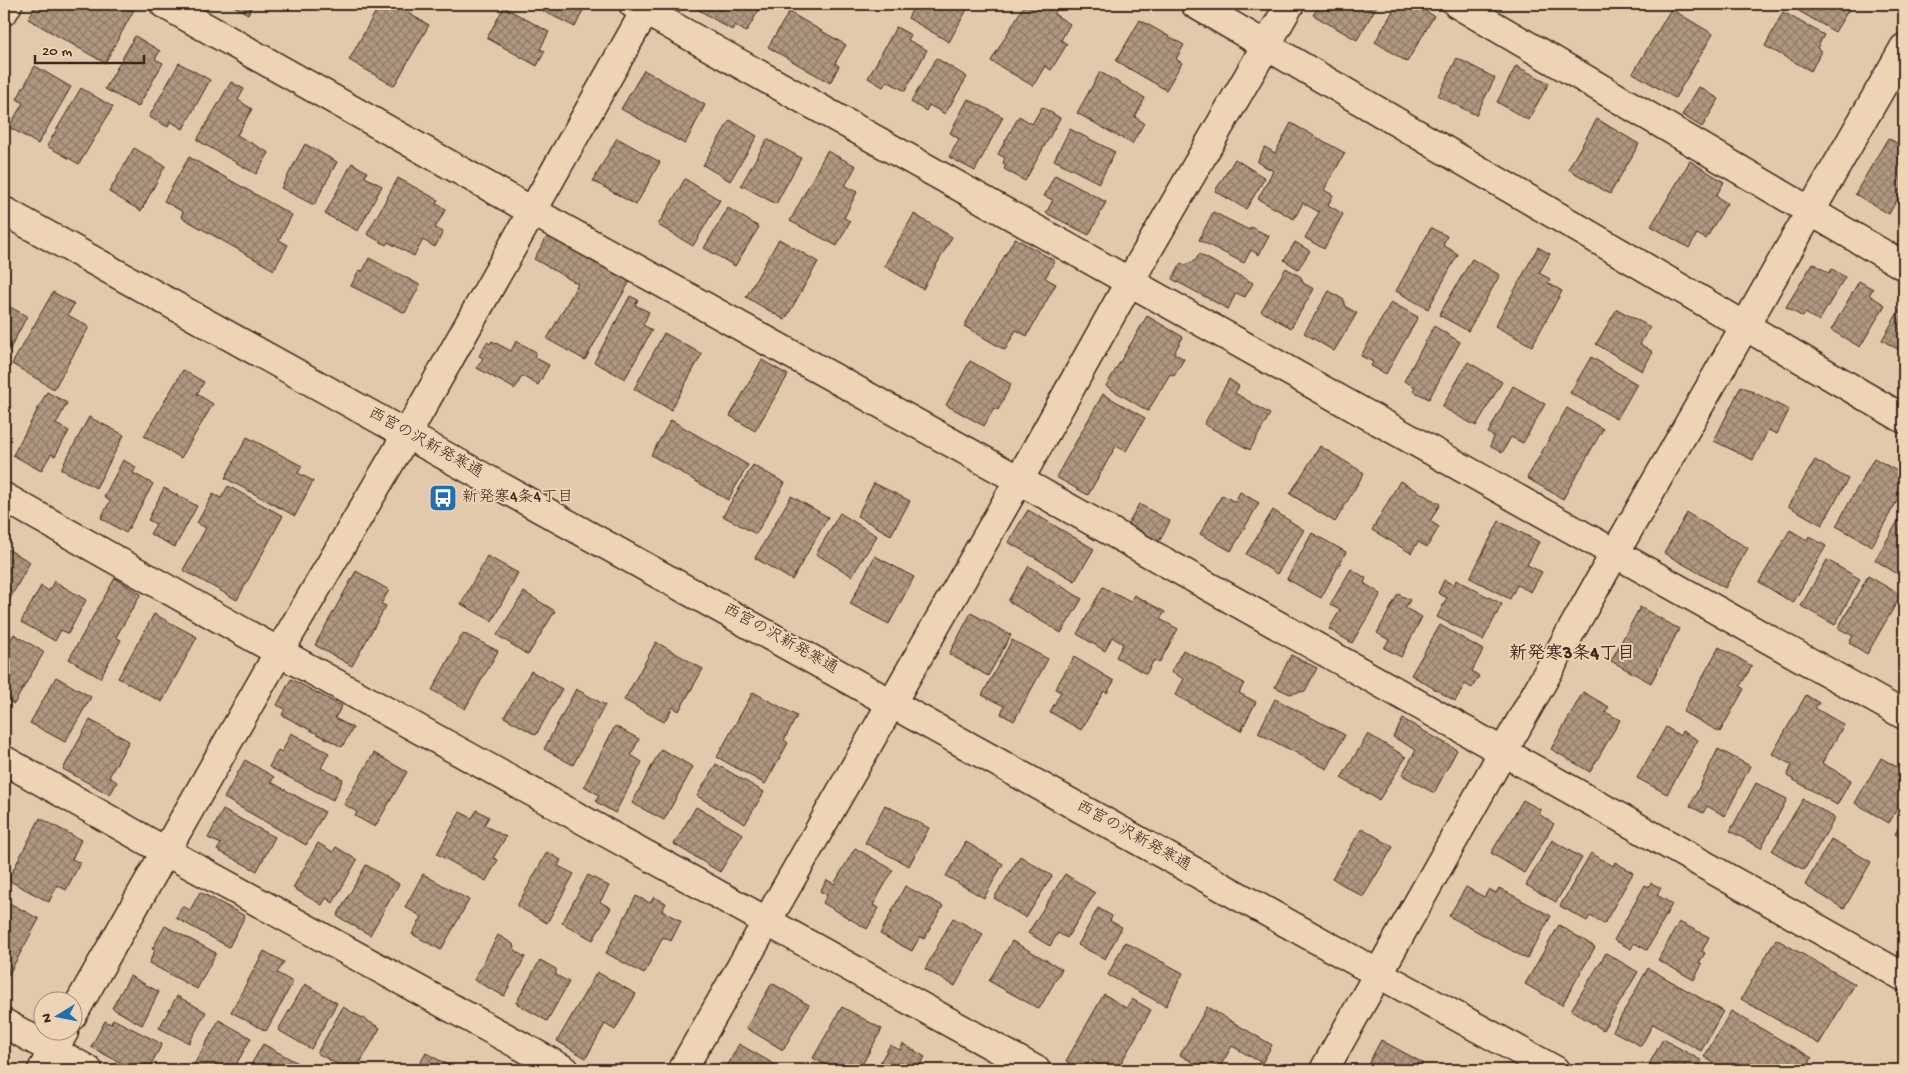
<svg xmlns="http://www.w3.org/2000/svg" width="1908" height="1074" font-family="'Gochi Hand','Klee One',sans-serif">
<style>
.building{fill:url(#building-cross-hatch);stroke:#3b2a1e}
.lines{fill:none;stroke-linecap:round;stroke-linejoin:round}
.street-casing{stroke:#3b2a1e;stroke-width:31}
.secondary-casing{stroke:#3b2a1e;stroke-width:31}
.street{stroke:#eed3b5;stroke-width:28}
.secondary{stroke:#eed3b5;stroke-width:28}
.labels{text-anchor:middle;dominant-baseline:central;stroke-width:4;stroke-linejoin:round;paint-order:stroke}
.street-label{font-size:16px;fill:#3b2a1e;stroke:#eed3b5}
.poi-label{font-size:16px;fill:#3b2a1e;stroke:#eed3b5;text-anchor:start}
.neighbourhood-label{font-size:18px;font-weight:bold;fill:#3b2a1e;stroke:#eed3b5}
</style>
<defs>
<pattern id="building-cross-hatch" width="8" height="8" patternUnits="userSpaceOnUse" patternTransform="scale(1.25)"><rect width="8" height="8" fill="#af9780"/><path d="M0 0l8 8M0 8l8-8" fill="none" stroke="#907b68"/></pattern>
</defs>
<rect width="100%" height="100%" fill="#e3c9ac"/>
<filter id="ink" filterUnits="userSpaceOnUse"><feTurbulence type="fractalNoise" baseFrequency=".02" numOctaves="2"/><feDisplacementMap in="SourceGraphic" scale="10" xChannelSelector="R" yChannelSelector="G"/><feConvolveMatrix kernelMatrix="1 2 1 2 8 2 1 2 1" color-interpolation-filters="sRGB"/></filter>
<g filter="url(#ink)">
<!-- building -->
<path class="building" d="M37,4H132L136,6L105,63L28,19Z
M230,4H253L248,14Z
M380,4H392L429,25L394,86L349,60Z
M535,4H586L575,27L543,11L544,8Z
M689,4H748L759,10L746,32L735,25L732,30Z
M915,4H970L949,42L908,18Z
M1025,4H1060L1054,14L1070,24L1061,40L1067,44L1051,70L1045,66L1033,86L991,61Z
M1320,4H1378L1357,40L1313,15Z
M1397,4H1413L1434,16L1407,62L1375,42Z
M1787,4H1852L1835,32Z
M504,7L549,32L540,49L545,51L537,66L487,38Z
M1671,9L1713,34L1675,98L1633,73Z
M789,12L846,45L835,63L839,66L830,83L768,47Z
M1783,12L1824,35L1817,48L1821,51L1811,71L1765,46Z
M1140,20L1184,45L1176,59L1182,63L1166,90L1116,61Z
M896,27L911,35L908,40L927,50L905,91L887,81L883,87L868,78Z
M135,36L160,51L155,59L163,63L138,107L105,89Z
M936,58L967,77L945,114L929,105L926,111L911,102Z
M1457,58L1495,78L1476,115L1438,96Z
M179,63L210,80L183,129L170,121L168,127L149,117Z
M35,66L71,87L38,144L9,127L23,103L17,99Z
M1516,66L1549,83L1528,120L1497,102Z
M644,70L705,105L685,144L621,109Z
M1100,72L1145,98L1135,117L1144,123L1132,144L1077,113Z
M231,82L244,89L238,100L252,109L237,135L269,153L256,174L197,140Z
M1699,87L1719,99L1702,127L1682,115Z
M81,88L113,107L79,164L47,146Z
M968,99L1003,117L975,171L949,157L959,139L950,133Z
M1042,107L1060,118L1025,181L1004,169L1006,165L1003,163L1005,158L998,154L1019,116L1032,124Z
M1597,119L1639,144L1610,194L1568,169Z
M730,120L757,136L730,181L703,165Z
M1291,123L1345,153L1324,190L1333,195L1328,205L1343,214L1324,249L1305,238L1319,212L1303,203L1294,219L1258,199L1273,171L1257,162L1265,147L1275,153Z
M1070,129L1115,152L1099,183L1054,160Z
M617,138L660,162L636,205L593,181Z
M1888,138L1904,147V187L1889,214L1855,194Z
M767,139L801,158L776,204L741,185Z
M305,144L337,162L314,205L281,188Z
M134,148L165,166L141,211L109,192Z
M827,151L856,166L845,186L857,192L844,218L850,221L837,246L790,221Z
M189,157L292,215L279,240L288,245L274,270L181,217L183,212L164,201Z
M1235,159L1265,178L1246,209L1215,191Z
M1690,161L1724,182L1716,196L1727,203L1706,239L1697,234L1689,248L1651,226Z
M352,163L367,172L365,177L382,186L358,231L325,214Z
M1055,175L1106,202L1089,235L1046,213L1053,200L1044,196Z
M398,178L438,200L436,204L446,209L435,228L443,232L435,247L423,240L414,256L388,242L386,245L367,234Z
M685,179L720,200L693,246L658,225Z
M728,208L759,227L735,266L704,248Z
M1213,212L1249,230L1251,227L1269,236L1259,255L1251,250L1244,263L1199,240Z
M914,214L952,237L923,289L884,266Z
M1431,228L1447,236L1443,245L1458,254L1428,309L1396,291Z
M548,235L630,281L585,360L547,339L578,284L534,259Z
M1015,238L1055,261L1045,278L1056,284L1027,336L1016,330L1005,350L964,326Z
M779,239L818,262L785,320L746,297Z
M1295,242L1310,251L1298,269L1284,260Z
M1538,247L1550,254L1539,273L1550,279L1548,283L1562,291L1532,346L1495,326Z
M1199,254L1253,283L1245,297L1236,293L1228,309L1172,279L1181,263L1185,265L1196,260Z
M369,258L420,285L405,313L351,286L359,270L363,271Z
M1472,259L1500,275L1468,331L1439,315Z
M1813,263L1829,273L1832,269L1845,277L1819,321L1805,313L1803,317L1786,307Z
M1286,268L1301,277L1303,283L1314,289L1291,328L1261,311Z
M1859,281L1873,289L1869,295L1885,305L1860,347L1831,330Z
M1329,291L1344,300L1346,307L1357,313L1334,351L1304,333Z
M53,292L74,304L68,315L89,327L54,389L12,364Z
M630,296L638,300L635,305L649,312L643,325L652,330L625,379L594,362Z
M1391,302L1418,317L1386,374L1371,366L1373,362L1361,356Z
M1904,302V353L1882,340Z
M4,304L27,316L9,351L4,349Z
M1617,309L1650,327L1640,344L1653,352L1642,371L1596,344Z
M1147,316L1183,337L1174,353L1184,359L1174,376L1170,374L1148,411L1106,386Z
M1434,326L1460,342L1429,399L1413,391L1415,387L1404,381Z
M664,333L702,354L671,410L634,389Z
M492,341L511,351L516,341L536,352L534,357L549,365L538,385L522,376L515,389L477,368L483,358L479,356L487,342L490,344Z
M1591,357L1637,384L1617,419L1570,393Z
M762,360L788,375L755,431L730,416Z
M970,361L1011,384L998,410L994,408L984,426L946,405Z
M1468,362L1502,382L1476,426L1442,407Z
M183,370L204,382L197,394L213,404L181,458L144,436Z
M1229,379L1239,386L1235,393L1270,414L1250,450L1204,424Z
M1513,386L1545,404L1523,443L1511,437L1502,453L1490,446L1494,437L1488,433Z
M1741,386L1789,410L1777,434L1768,430L1753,460L1714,441Z
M47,392L67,403L56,424L69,431L55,456L51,454L41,471L13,455Z
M1103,394L1145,418L1126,451L1116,446L1088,495L1056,477Z
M1567,408L1603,429L1563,499L1527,478Z
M89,417L124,435L96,488L61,469Z
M671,420L748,465L728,500L651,455Z
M247,437L302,466L298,473L313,481L295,516L225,478Z
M1320,446L1364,473L1335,522L1290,494Z
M1874,458L1904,475V488L1872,546L1836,526Z
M123,460L136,467L133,473L153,484L126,533L101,518L110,501L104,497Z
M1815,460L1848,479L1822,525L1788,506Z
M753,465L785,483L756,534L723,516Z
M1400,481L1440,504L1430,521L1439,527L1427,547L1418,542L1411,553L1372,530Z
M874,483L910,501L891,535L857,516Z
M228,486L283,516L237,600L183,570L206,528L197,523L213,494L221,498Z
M164,488L197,506L175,547L150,534L156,524L148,520Z
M1240,492L1259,503L1231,551L1200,534L1222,495L1235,502Z
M791,496L828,517L792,580L755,558Z
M1139,504L1170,521L1159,542L1128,524Z
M1028,510L1094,549L1075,581L1008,542Z
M1273,510L1304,530L1277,574L1246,554Z
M1904,511V578L1875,560Z
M840,513L877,536L852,576L816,554Z
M1687,513L1748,548L1725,588L1664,553Z
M1499,521L1539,542L1527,565L1542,572L1531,592L1517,585L1510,599L1470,578Z
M1790,530L1807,540L1809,536L1826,546L1793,603L1759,582Z
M1312,533L1346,552L1321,598L1287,579Z
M4,547L30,562L5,608L4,607Z
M487,556L518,573L492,621L461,604Z
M875,556L914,577L889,624L850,604Z
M1827,560L1860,579L1835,625L1801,606Z
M1029,566L1082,599L1061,633L1008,601Z
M1351,569L1366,578L1364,583L1381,594L1352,643L1329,629L1340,610L1330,605Z
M356,571L389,590L381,604L386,606L352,666L315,645Z
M1868,576L1901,595L1867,654L1849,643L1853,636L1838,628Z
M115,578L141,594L116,637L121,640L100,678L69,659Z
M1444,580L1454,585L1456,580L1502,604L1483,640L1437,617L1447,598L1438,593Z
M54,581L86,600L68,634L61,630L55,641L21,622L41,586L49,591Z
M1103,587L1130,602L1134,595L1165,612L1160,619L1178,629L1159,663L1154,660L1146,674L1116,657L1123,644L1112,637L1105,651L1077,634Z
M524,592L555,611L528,655L497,635Z
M1398,594L1410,600L1405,608L1422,617L1401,657L1384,648L1389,640L1377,633Z
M1640,607L1679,629L1651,683L1611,661Z
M971,613L1011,635L988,676L949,654Z
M154,614L197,637L162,702L118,678Z
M1440,625L1483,650L1472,671L1479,676L1472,688L1465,684L1455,701L1411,675Z
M463,633L498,651L465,709L432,690Z
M14,634L44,652L14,704L4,698V651Z
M1012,640L1048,659L1014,721L1001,714L1004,706L982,695Z
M656,642L703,669L679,711L673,707L664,722L624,700Z
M1719,647L1752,666L1740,686L1744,689L1720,732L1683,712Z
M1183,650L1244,683L1239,693L1256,702L1241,731L1175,695L1184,679L1171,672Z
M1291,655L1317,668L1305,691L1290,694L1275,687Z
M1074,657L1114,681L1107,693L1104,691L1081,730L1050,712L1061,692L1055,689Z
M531,671L562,689L536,735L504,717Z
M56,677L91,697L65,742L30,723Z
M291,679L342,706L335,718L353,728L342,747L282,715L285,709L277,705Z
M576,689L605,705L573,765L544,749Z
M753,692L797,716L784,740L788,743L765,784L717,757Z
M1583,692L1609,707L1605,712L1620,720L1590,772L1551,749Z
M1806,695L1819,703L1815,708L1844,725L1822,763L1851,780L1837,805L1787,776L1792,765L1772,754Z
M1275,699L1345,735L1327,769L1258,733Z
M1403,719L1457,750L1434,793L1402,775L1416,750L1393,737Z
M90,720L129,741L109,777L117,782L110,795L63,769Z
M615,726L639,739L631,755L642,762L615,813L596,802L599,795L584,786Z
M1666,727L1680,736L1682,731L1698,740L1667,794L1637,778Z
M291,733L329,753L321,768L343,779L333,800L269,767L278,750L282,752Z
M1368,734L1406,757L1379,800L1341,778Z
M661,749L693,767L664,820L632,803Z
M1718,749L1750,766L1725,816L1707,806L1703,813L1690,806Z
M374,753L407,772L375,827L355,816L357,812L344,804Z
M1881,758L1904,771V797L1889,823L1855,803Z
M245,760L274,777L271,782L325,812L306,845L224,798Z
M716,764L764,792L745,824L697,796Z
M1756,783L1787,799L1761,848L1730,831Z
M1803,799L1835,818L1804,870L1772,851Z
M1523,800L1541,810L1539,814L1554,824L1524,873L1491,853Z
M885,805L929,828L909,866L865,843Z
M696,807L743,834L720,872L674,844Z
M223,810L275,837L257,871L217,850L221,844L208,838Z
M477,810L489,817L484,825L506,837L493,858L498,860L486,881L437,854L460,812L472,818Z
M40,818L81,840L72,859L80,863L66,890L57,885L49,902L8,880Z
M1904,818V839L1895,834Z
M1362,828L1393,847L1363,897L1332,878Z
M1831,839L1871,862L1844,909L1805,885Z
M1552,840L1582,858L1556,902L1526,885Z
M966,842L1003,864L984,898L946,876Z
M318,843L333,852L336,847L357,860L333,903L326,898L322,905L293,888Z
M855,848L893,870L873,905L879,908L867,929L823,903L827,895L820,891L827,880L834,884Z
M547,852L561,860L558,866L574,874L547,923L517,906Z
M1591,853L1613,866L1615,862L1633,873L1604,924L1590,916L1587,921L1560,906Z
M1020,856L1052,876L1026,918L994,898Z
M366,865L399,884L370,935L337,916Z
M423,874L469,900L441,950L412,934L422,917L405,907Z
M1065,874L1095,893L1067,938L1058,933L1050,946L1028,933Z
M588,875L609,886L600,902L611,908L593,940L562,923Z
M1651,883L1661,888L1657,895L1672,904L1647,950L1634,943L1631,949L1614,940L1645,885L1649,887Z
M905,886L943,906L924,939L920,936L912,951L880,934Z
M1466,887L1484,897L1489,889L1496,893L1499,888L1551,916L1527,959L1449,916Z
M200,892L245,916L229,947L176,918L182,906L190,910Z
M636,896L650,903L654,897L666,903L662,911L681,921L671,941L663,937L644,974L606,953Z
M4,900L39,919L4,983Z
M1098,908L1112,916L1110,921L1122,927L1105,959L1078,945Z
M953,918L983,934L955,986L925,969Z
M1679,922L1709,937L1702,951L1705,953L1699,963L1702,964L1694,980L1658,960Z
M1559,925L1595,947L1562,1005L1525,984Z
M165,926L216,953L197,989L149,963L155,950L152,949Z
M498,935L513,944L515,951L525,957L504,996L474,980Z
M1776,939L1855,984L1819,1044L1741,999Z
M1012,941L1062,969L1039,1009L989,981Z
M1125,942L1183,973L1166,1006L1108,975Z
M264,951L284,962L277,973L293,982L266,1031L231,1012Z
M1606,953L1638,972L1603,1030L1571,1010Z
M540,960L556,969V975L569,982L547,1021L516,1003Z
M1648,968L1723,1011L1701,1051L1653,1024L1641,1046L1613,1031Z
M597,972L636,994L615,1030L605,1024L586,1058L557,1041Z
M130,976L159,992L142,1025L112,1008Z
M772,983L809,1005L783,1050L746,1028Z
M305,984L337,1003L311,1049L278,1030Z
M1104,994L1126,1008L1132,999L1151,1010L1117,1070H1108L1090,1060L1084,1070H1080L1066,1061Z
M177,996L206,1012L189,1043L159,1028Z
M343,1007L380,1028L356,1070H348L317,1053Z
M842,1007L882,1029L859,1070H835L813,1058Z
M1207,1007L1272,1045L1262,1063L1232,1046L1218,1070H1206L1180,1055Z
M1731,1011L1812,1058L1805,1070H1726L1704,1057Z
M113,1019L162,1044L148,1070H134L91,1047L105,1021L111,1024Z
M219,1020L251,1038L233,1070H196L192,1068Z
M1663,1039L1702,1061L1697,1070H1660L1649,1064Z
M1381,1040L1423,1063L1419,1070H1365Z
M263,1044L296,1062L291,1070H248Z
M739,1044L781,1068L779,1070H725Z
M903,1044L925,1057L917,1070H876L890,1045L900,1050Z
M426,1053L457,1070H416Z"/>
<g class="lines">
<defs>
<path id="street" d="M164,4L532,211L1019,480L1904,977
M633,4L1904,715
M1195,4L1904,419
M1457,4L1904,266
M4,11L8,4
M4,497L279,652L1036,1070
M4,760L165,851L565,1070
M72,1016L279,652L407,434L649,4
M4,1023L88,1070
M42,1070L64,1032
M682,1070L1019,480L1130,281L1290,4
M1324,1070L1615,553L1904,48"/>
<path id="secondary" d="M4,211L1379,974L1555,1070"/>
</defs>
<!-- street casing -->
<use href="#street" class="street-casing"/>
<!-- secondary casing -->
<use href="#secondary" class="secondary-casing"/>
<!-- street -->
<use href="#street" class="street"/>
<!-- secondary -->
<use href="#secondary" class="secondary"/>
</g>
</g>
<!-- icons -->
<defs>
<symbol id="bus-square" viewBox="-11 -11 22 22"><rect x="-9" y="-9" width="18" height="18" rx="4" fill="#1f6fb2" stroke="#eed3b5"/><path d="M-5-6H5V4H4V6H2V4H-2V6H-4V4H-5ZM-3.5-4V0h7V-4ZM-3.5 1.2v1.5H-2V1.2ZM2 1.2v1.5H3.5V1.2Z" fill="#fff"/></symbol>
</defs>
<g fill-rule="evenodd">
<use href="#bus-square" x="427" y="482" width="32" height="32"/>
</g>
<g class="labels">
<!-- street labels -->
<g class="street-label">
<text transform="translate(425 444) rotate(29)">西宮の沢新発寒通</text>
<text transform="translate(780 640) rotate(29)">西宮の沢新発寒通</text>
<text transform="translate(1133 837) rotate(29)">西宮の沢新発寒通</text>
</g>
<!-- poi labels -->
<g class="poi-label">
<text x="462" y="498">新発寒4条4丁目</text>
</g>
<!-- neighbourhood labels -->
<g class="neighbourhood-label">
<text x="1572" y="654">新発寒3条4丁目</text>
</g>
</g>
<!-- margin -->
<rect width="1908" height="1074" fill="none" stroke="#eed3b5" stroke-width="20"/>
<rect x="10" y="10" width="1888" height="1054" fill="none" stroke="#3b2a1e" stroke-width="2" filter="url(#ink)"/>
<!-- north arrow -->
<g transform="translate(58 1016) rotate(260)"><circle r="24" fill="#eed3b5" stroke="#a68f79"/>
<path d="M0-4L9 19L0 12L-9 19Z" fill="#1f6fb2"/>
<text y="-8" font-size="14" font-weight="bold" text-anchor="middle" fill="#3b2a1e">N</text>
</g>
<!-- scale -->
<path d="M35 55v8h109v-8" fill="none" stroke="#3b2a1e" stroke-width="2.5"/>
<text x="42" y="55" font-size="15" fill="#3b2a1e" stroke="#eed3b5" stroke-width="4" paint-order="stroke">20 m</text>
</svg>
